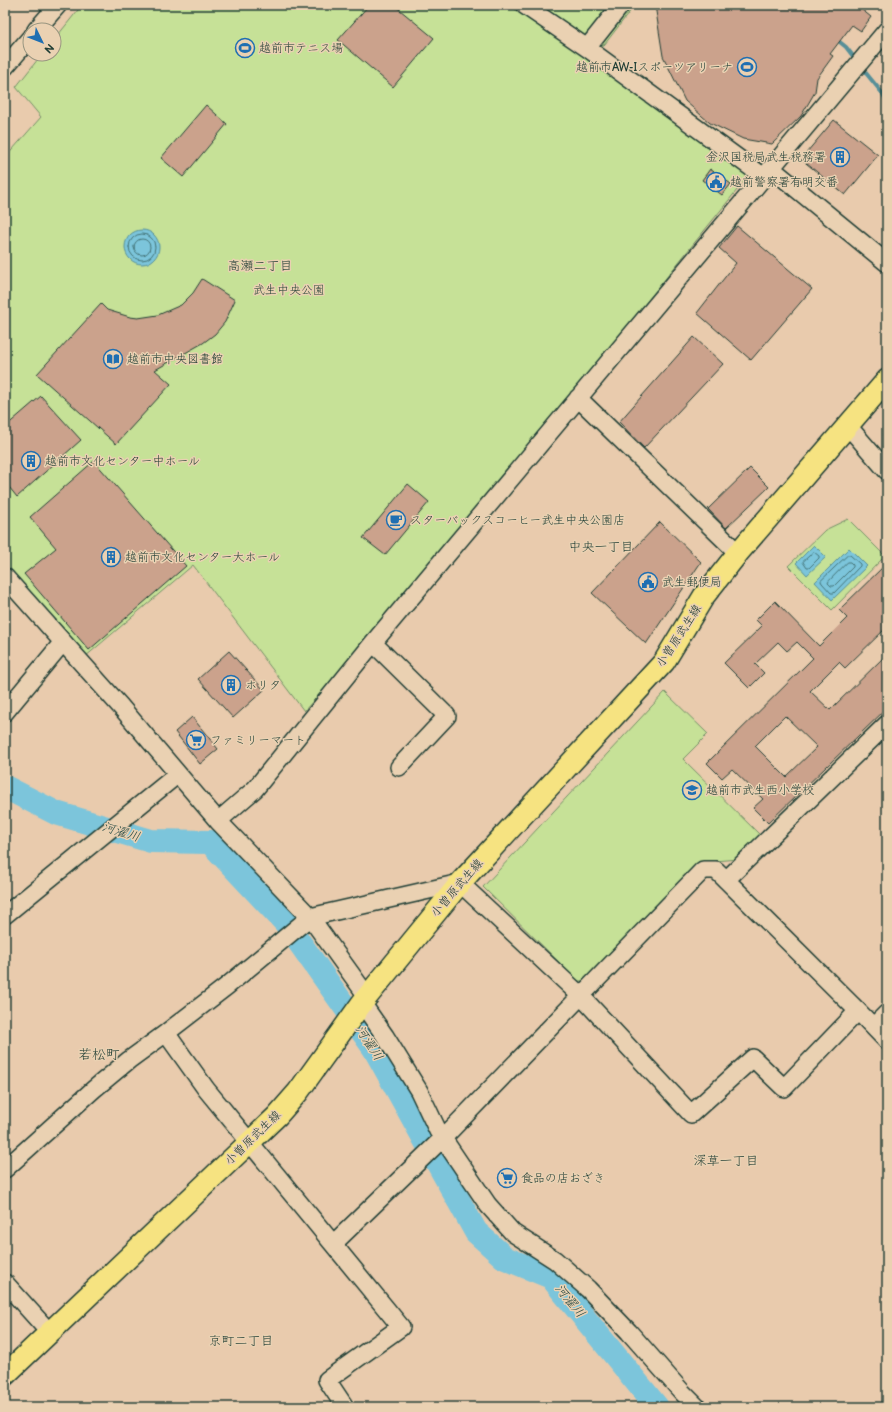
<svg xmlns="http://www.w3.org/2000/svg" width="892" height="1412" font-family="'Balsamiq Sans','Klee One',sans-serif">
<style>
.green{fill:#c6e197;stroke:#728f66}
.water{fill:#7bc5db;stroke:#568f98}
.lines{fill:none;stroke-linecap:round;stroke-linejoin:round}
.shore{stroke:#447377;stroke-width:1}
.stream{stroke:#568f98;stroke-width:4}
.river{stroke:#7bc5db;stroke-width:24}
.building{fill:#cba28c;stroke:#1f3d34;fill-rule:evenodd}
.minor-casing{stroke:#1f3d34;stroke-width:20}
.major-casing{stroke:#1f3d34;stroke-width:24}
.minor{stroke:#ead1b2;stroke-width:17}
.major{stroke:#f6e381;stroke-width:21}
.labels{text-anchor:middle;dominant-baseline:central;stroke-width:3;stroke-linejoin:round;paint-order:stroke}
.poi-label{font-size:12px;fill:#1f3d34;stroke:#ead1b2;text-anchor:start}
.park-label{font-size:12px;fill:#274539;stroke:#ead1b2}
.street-label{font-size:12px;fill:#1f3d34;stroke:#ead1b2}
.neighbourhood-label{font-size:13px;fill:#1f3d34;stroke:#ead1b2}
.water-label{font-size:13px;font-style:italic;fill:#284b45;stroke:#ead1b2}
.quarter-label{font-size:14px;fill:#1f3d34;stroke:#ead1b2}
</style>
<rect width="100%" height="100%" fill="#e9cbad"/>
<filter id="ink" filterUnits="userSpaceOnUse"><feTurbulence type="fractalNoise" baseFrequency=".025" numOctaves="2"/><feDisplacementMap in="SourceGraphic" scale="8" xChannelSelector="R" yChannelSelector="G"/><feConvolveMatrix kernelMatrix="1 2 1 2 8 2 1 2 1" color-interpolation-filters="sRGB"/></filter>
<g filter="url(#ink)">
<!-- green -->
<path class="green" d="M82,5H635L591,62L750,174L573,393L367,642L304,711L193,565L85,657L5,568V158L41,117L16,87L42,54H54V40Z
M848,519L885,556L832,610L788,566L825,530Z
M665,692L708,734L683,759L762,837L738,859L702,862L587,981H578L483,887Z"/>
<!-- water -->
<path class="water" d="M125 247a17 17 0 1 1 34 0a17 17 0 1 1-34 0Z
M814,545L826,557L807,575L796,563Z
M849,548L867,566L832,600L815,582Z"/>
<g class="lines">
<!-- shore -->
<path class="shore" d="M129 247a13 13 0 1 1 26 0a13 13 0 1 1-26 0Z
M134 247a8 8 0 1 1 16 0a8 8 0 1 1-16 0Z
M814,552L819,556V558L809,568H807L803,562Z
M848,555H850L860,564V566L834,593H831L822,583L821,581Z
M848,562H850L853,565V567L834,586H831L828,583L829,581Z"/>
<!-- stream -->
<path class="stream" d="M836,39L846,47L856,60
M861,67L883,94L887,102"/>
<!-- river -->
<path class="river" d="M5,787L56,813L151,841L210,842L285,922L374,1048L476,1232L505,1258L551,1277L657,1407"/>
</g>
<!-- building -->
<path class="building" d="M369,5H394L434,38L393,87L338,40Z
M655,5H856L871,17L861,31L852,25L830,54L833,56L817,78L815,92L801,116L772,144L743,139L710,123L685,101L663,56Z
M206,105L227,124L183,177L161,158Z
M834,120L878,155L845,195L801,159Z
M710,169L731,184L722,195L702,180Z
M737,226L812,289L751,360L697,313L736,263L719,248Z
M202,279L235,300L225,322L215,334L203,343L155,370L171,384L116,444L37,374L101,304L107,310L130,317L138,318L158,315L181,305L193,293Z
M694,337L723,364L644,448L619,422Z
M41,396L81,440L17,497L5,482V427Z
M94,461L186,566L89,650L24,574L56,548L30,517Z
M750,468L769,487L726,528L708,509Z
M408,484L429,502L385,555L363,538Z
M660,522L701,562L646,644L592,593Z
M887,563V627L845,668L839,662L810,691L830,710L887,654V708L768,823L753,808L763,799L732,769L722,778L707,763L813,658L797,642L787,651L778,642L755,664L764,673L749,688L724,663L762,626L756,620L775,601L819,646L847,618L839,610ZM785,716L817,747L786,777L755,746Z
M229,651L264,690L233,718L198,679Z
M192,717L218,749L200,764L175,732Z"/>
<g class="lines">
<defs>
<path id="minor" d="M524,5L587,48L764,177
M36,30L58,5
M587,48L621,5
M5,67L30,38
M771,168L887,263
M578,398L738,553
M848,426L887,471
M5,577L121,707L218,821L310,917L367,996
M373,643L447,716L399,767
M5,712L63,642
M218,821L255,789L373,643L887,30
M726,880L887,724
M5,915L178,774
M362,1003L385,1036L419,1091L438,1131L488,1205L513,1233L555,1260L588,1289L629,1332L682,1392L697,1407
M874,1026L887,1013
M166,1033L206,1089L401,1327L327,1380L345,1407
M5,1169L94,1089L129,1060L166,1033L227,986L310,917L460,883L581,996L691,1114L753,1058L784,1088L858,1011
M333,1244L443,1138L703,870H716L858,1011L887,1041
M5,1283L50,1333"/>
<path id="major" d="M5,1375L277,1116L298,1092L362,1003L460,883L664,662L704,596L738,553L887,380"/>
</defs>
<!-- minor casing -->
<use href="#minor" class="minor-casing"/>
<!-- major casing -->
<use href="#major" class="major-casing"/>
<!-- minor -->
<use href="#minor" class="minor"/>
<!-- major -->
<use href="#major" class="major"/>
</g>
</g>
<!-- icons -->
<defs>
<symbol id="stadium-ring" viewBox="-11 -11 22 22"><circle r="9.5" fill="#ead1b2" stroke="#1f6fb2" stroke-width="1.5"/><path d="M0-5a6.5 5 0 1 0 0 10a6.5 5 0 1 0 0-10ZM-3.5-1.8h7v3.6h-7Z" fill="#1f6fb2"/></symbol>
<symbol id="building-ring" viewBox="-11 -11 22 22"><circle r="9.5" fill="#ead1b2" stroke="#1f6fb2" stroke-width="1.5"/><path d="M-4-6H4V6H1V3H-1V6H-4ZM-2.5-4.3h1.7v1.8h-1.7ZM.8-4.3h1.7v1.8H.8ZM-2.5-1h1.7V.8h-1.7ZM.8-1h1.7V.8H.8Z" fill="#1f6fb2"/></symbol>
<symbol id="civic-ring" viewBox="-11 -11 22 22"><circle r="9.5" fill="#ead1b2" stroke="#1f6fb2" stroke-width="1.5"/><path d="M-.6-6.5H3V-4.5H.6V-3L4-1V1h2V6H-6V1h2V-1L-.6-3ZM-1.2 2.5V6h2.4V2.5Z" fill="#1f6fb2"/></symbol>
<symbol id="library-ring" viewBox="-11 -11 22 22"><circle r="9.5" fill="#ead1b2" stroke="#1f6fb2" stroke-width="1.5"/><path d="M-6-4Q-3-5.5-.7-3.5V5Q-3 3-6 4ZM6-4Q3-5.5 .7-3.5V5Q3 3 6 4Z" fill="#1f6fb2"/></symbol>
<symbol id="cafe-ring" viewBox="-11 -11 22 22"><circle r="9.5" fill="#ead1b2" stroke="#1f6fb2" stroke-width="1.5"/><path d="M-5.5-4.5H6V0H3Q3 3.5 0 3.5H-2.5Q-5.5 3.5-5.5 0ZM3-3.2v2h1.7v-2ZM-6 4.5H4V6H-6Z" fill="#1f6fb2"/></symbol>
<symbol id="supermarket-ring" viewBox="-11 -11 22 22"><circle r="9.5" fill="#ead1b2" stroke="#1f6fb2" stroke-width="1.5"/><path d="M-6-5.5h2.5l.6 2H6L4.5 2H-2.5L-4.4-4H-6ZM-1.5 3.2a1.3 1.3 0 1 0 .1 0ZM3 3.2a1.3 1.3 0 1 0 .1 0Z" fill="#1f6fb2"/></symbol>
<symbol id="school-ring" viewBox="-11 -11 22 22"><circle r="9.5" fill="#ead1b2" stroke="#1f6fb2" stroke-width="1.5"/><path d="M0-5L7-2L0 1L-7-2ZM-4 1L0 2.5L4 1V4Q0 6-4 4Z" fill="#1f6fb2"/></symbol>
</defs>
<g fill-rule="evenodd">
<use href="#stadium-ring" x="234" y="37" width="22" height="22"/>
<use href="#stadium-ring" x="736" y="56" width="22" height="22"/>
<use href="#building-ring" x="829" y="146" width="22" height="22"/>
<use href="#civic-ring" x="705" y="171" width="22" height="22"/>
<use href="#library-ring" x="102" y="348" width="22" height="22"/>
<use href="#building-ring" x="20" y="450" width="22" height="22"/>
<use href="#cafe-ring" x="385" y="509" width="22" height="22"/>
<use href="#building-ring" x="100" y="546" width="22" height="22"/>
<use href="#civic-ring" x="637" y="571" width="22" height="22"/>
<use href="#building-ring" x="220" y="674" width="22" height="22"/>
<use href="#supermarket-ring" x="185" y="729" width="22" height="22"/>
<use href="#school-ring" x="681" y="779" width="22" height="22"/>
<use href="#supermarket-ring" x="496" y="1167" width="22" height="22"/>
</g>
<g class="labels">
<!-- poi labels -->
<g class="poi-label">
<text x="259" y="48">越前市テニス場</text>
<text x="733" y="67" text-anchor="end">越前市AW-Iスポーツアリーナ</text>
<text x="826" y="157" text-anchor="end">金沢国税局武生税務署</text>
<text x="730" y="182">越前警察署有明交番</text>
<text x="127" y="359">越前市中央図書館</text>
<text x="45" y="461">越前市文化センター中ホール</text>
<text x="410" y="520">スターバックスコーヒー武生中央公園店</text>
<text x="125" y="557">越前市文化センター大ホール</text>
<text x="662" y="582">武生郵便局</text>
<text x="245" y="685">ホリタ</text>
<text x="210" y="740">ファミリーマート</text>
<text x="706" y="790">越前市武生西小学校</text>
<text x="521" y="1178">食品の店おざき</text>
</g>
<!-- park labels -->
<g class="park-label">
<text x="289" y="290">武生中央公園</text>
</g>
<!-- street labels -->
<g class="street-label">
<text transform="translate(679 636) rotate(-57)">小曽原武生線</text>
<text transform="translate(457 888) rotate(-49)">小曽原武生線</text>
<text transform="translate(253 1138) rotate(-44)">小曽原武生線</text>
</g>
<!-- neighbourhood labels -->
<g class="neighbourhood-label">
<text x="260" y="266">高瀬二丁目</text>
<text x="601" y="547">中央一丁目</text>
<text x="726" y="1161">深草一丁目</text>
<text x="241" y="1341">京町二丁目</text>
</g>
<!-- water labels -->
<g class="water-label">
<text transform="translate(121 832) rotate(17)">河濯川</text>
<text transform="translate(369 1043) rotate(57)">河濯川</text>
<text transform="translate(570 1301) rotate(51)">河濯川</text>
</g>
<!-- quarter labels -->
<g class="quarter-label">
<text x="99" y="1054">若松町</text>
</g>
</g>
<!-- margin -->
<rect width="892" height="1412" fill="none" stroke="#ead1b2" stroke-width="20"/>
<rect x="10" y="10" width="872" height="1392" fill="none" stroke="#1f3d34" stroke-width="1.5" filter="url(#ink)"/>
<!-- north arrow -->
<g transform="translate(42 42) rotate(133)"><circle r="19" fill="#ead1b2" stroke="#999680"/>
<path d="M0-3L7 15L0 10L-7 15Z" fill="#1f6fb2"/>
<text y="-6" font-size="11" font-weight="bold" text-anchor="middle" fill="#1f3d34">N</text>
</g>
</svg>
